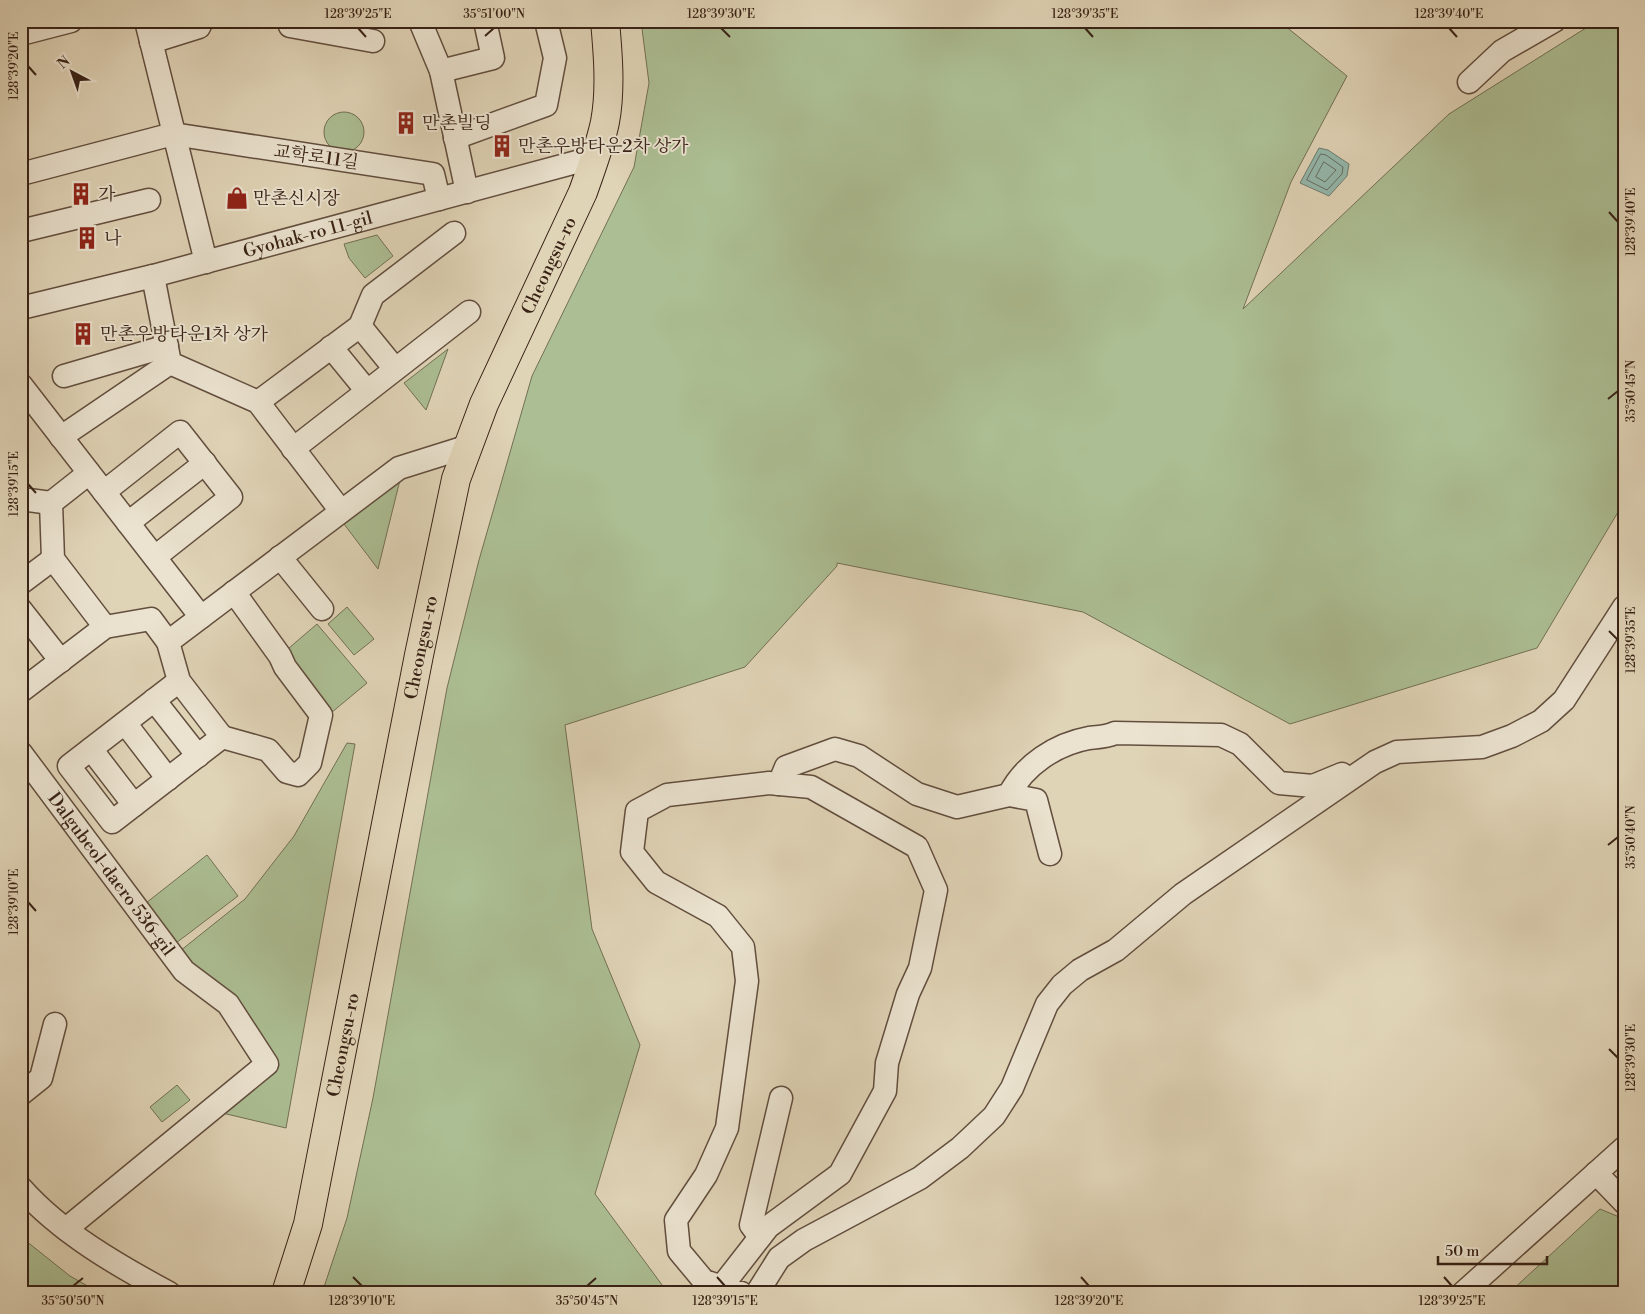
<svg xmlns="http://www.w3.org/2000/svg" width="1645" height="1314" font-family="'Libre Bodoni','Noto Serif KR',serif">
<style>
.green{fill:#acbe93;stroke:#727054}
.water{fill:#94b8ac;stroke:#6f7c70}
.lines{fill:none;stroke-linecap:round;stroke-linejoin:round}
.shore{stroke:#666d61;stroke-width:1}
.minor-casing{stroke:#624e3e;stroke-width:25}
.major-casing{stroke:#382216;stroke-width:30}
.minor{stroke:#ebe3d0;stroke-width:22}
.major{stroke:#e0d4b7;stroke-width:28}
.ticks{fill:none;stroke:#382216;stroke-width:2}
.labels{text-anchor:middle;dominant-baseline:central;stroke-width:4;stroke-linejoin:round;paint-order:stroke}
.poi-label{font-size:18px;fill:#382216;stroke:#ebe3d0;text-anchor:start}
.street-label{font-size:18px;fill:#382216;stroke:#ebe3d0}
.neatline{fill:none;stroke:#382216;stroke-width:2}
.ticks-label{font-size:12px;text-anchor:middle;fill:#382216}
</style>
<rect width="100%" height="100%" fill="#e0d4b7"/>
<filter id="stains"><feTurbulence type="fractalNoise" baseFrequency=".004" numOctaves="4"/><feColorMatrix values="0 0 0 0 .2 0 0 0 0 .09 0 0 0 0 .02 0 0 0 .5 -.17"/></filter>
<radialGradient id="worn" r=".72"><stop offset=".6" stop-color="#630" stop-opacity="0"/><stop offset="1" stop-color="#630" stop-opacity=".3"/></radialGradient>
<!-- green -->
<path class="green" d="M641,21H1279L1347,76L1291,182L1243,309L1449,114L1597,21H1624V502L1537,648L1290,724L1083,612L837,563V566L745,667L565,725L592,929L640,1045L595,1194L668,1293H322L347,1218L373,1098L447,688L479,560L532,376L634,167L649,83Z
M324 132a20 20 0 1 1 40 0a20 20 0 1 1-40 0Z
M377,235L393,256L365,278L349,258L344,244Z
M448,349L426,410L404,383Z
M400,480L378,569L344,524Z
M347,607L374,639L354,655L328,624Z
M317,624L367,683L331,713L282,654Z
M347,743L355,744L286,1128L218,1112L275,1063L180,951L245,899L294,836Z
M207,855L238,896L176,943L146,903Z
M177,1085L190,1100L162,1122L150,1107Z
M1600,1209L1624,1219V1293H1509Z
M21,1237L70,1276L100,1293H21Z"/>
<!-- water -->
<path class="water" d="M1319,148L1328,150L1349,164L1347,176L1329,196L1300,183Z"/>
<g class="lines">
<!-- shore -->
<path class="shore" d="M1321,154L1326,155L1343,167L1342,174L1327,190L1307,180Z
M1324,162L1336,170L1325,182L1316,177Z"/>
<defs>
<g id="minor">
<path d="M146,21L206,262"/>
<path d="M291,21L290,26L373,41"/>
<path d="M420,21L441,71L467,192"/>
<path d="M21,34L71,21"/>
<path d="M151,42L199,27L202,21"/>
<path d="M441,71L493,58L485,21"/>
<path d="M1469,82L1502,51L1554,21"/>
<path d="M455,138L546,105L555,58L546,21"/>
<path d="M21,174L173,134L433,174L439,199"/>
<path d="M21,231L149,200"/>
<path d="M153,276L170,363L258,402L341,511"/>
<path id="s1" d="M21,308L153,276L595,157"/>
<path d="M360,326L395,369"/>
<path d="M331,347L367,391"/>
<path d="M64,376L167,346"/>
<path d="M21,385L201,617"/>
<path d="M258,402L360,326L373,295L454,233"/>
<path d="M61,437L170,363"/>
<path d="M293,449L469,312"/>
<path d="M89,473L51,503L53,559L105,627"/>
<path d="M104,492L180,432L231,497L155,557"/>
<path d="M21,499L51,503"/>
<path d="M128,523L205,463"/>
<path d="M280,557L322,609"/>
<path d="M21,583L53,559"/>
<path d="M21,610L61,661"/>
<path d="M179,681L69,766L112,822L222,737L179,681L168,642L399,468L469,446"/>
<path d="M21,691L105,627L151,619L168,642"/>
<path d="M154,700L198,756"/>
<path d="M125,723L168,779"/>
<path d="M222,737L268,750L287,772L298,775L310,763L321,715L285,667L280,656L234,592"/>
<path d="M91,749L134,805"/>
<path id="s2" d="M21,753L184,971L228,1004L267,1064L66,1229"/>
<path d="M779,784L786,767L835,749L859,756L917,794L957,807L1009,795L1036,800L1050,854"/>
<path d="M1009,795C1024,765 1056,744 1089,738C1099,737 1106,737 1115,733L1221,735L1240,744L1279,783L1313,786L1342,774"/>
<path d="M21,1094L41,1078L55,1024"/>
<path d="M1596,1173L1624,1202"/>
<path d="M21,1188C61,1233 117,1265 169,1293"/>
<path d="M760,1237L751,1225L781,1098"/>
<path d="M722,1286L768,1227L840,1174L885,1091L887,1063L908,994L920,968L936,890L917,847L811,787L769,783L667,795L637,811L632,852L656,882L718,916L743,947L747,981L727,1128L706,1175L676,1220L679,1251L704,1281L741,1293"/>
<path d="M757,1293L779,1258L804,1240L920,1178L960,1148L994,1116L1012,1088L1047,1004L1062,985L1080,970L1116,950L1183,894L1375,762L1397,752L1482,747L1512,736L1541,721L1564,700L1624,607"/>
<path d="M1463,1293L1624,1148"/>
</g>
<g id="major">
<path id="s3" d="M286,1293L308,1224L419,655L456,479L484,404L583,192C591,169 600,146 605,122C611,90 608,54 605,21"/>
</g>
</defs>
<!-- minor casing -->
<use href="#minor" class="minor-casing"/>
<!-- major casing -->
<use href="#major" class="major-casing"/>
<!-- minor -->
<use href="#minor" class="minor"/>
<!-- major -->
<use href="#major" class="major"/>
</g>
<!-- ticks -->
<path class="ticks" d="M358,28L366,37M721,28L730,37M1085,28L1093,37M1449,28L1457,37M485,36L494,28M28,66L36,75M1609,212L1618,222M1608,399L1618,391M28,484L36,493M1609,631L1618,640M1608,845L1618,837M28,902L36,911M1609,1049L1618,1058M353,1277L362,1286M717,1277L725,1286M1081,1277L1089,1286M1444,1277L1452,1286M73,1286L83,1278M587,1286L596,1278"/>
<!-- icons -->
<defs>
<symbol id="building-bare" viewBox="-9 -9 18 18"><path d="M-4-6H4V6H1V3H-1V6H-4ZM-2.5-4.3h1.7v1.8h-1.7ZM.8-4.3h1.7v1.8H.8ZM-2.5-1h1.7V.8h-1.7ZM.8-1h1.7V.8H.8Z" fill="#8f2418" stroke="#ebe3d0" stroke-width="2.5" paint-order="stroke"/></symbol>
<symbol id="shop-bare" viewBox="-9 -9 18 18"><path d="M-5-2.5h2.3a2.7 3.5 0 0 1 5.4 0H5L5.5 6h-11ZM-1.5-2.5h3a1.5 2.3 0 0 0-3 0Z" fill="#8f2418" stroke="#ebe3d0" stroke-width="2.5" paint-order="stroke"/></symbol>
</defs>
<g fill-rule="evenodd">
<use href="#building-bare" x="390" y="107" width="32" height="32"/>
<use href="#building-bare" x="486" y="130" width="32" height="32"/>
<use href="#building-bare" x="65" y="178" width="32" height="32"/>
<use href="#shop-bare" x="221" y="182" width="32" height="32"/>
<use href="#building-bare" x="71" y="222" width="32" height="32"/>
<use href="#building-bare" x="67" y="318" width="32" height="32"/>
</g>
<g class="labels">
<!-- poi labels -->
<g class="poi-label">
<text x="422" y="123">만촌빌딩</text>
<text x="518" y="146">만촌우방타운2차 상가</text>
<text x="98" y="194">가</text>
<text x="253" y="198">만촌신시장</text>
<text x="104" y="238">나</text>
<text x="100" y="334">만촌우방타운1차 상가</text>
</g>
<!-- street labels -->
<g class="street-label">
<text transform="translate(316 157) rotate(8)">교학로11길</text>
<text stroke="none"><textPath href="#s1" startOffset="296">Gyohak-ro 11-gil</textPath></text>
<text stroke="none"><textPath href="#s3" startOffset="1065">Cheongsu-ro</textPath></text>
<text stroke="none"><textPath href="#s3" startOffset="660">Cheongsu-ro</textPath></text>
<text stroke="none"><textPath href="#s2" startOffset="151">Dalgubeol-daero 536-gil</textPath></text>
<text stroke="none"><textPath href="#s3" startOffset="255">Cheongsu-ro</textPath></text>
</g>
</g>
<!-- margin -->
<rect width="1645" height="1314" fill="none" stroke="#e0d4b7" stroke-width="55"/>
<!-- north arrow -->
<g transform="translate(72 72) rotate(319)" stroke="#ebe3d0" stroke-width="4" paint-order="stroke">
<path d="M0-4L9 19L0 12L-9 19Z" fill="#382216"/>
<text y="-8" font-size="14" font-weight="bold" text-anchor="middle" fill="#382216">N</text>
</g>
<!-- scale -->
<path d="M1438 1256v8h109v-8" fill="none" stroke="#382216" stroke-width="2.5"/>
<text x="1445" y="1256" font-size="15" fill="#382216" stroke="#ebe3d0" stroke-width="4" paint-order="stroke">50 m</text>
<rect x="28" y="28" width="1590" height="1258" class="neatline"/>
<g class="ticks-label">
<text x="358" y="18">128°39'25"E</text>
<text x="494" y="18">35°51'00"N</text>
<text x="721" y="18">128°39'30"E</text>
<text x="1085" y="18">128°39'35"E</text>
<text x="1449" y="18">128°39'40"E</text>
<text transform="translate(14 66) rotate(-90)" y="4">128°39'20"E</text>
<text transform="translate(1631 222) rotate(-90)" y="4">128°39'40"E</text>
<text transform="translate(1631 391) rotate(-90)" y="4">35°50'45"N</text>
<text transform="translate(14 484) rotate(-90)" y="4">128°39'15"E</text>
<text transform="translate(1631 640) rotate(-90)" y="4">128°39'35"E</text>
<text transform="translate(1631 837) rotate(-90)" y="4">35°50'40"N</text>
<text transform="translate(14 902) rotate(-90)" y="4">128°39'10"E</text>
<text transform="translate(1631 1058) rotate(-90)" y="4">128°39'30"E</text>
<text x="73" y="1305">35°50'50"N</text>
<text x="362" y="1305">128°39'10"E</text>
<text x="587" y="1305">35°50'45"N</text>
<text x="725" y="1305">128°39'15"E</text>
<text x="1089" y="1305">128°39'20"E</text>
<text x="1452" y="1305">128°39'25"E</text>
</g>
<rect width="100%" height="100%" filter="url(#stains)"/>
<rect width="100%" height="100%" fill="url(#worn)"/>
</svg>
